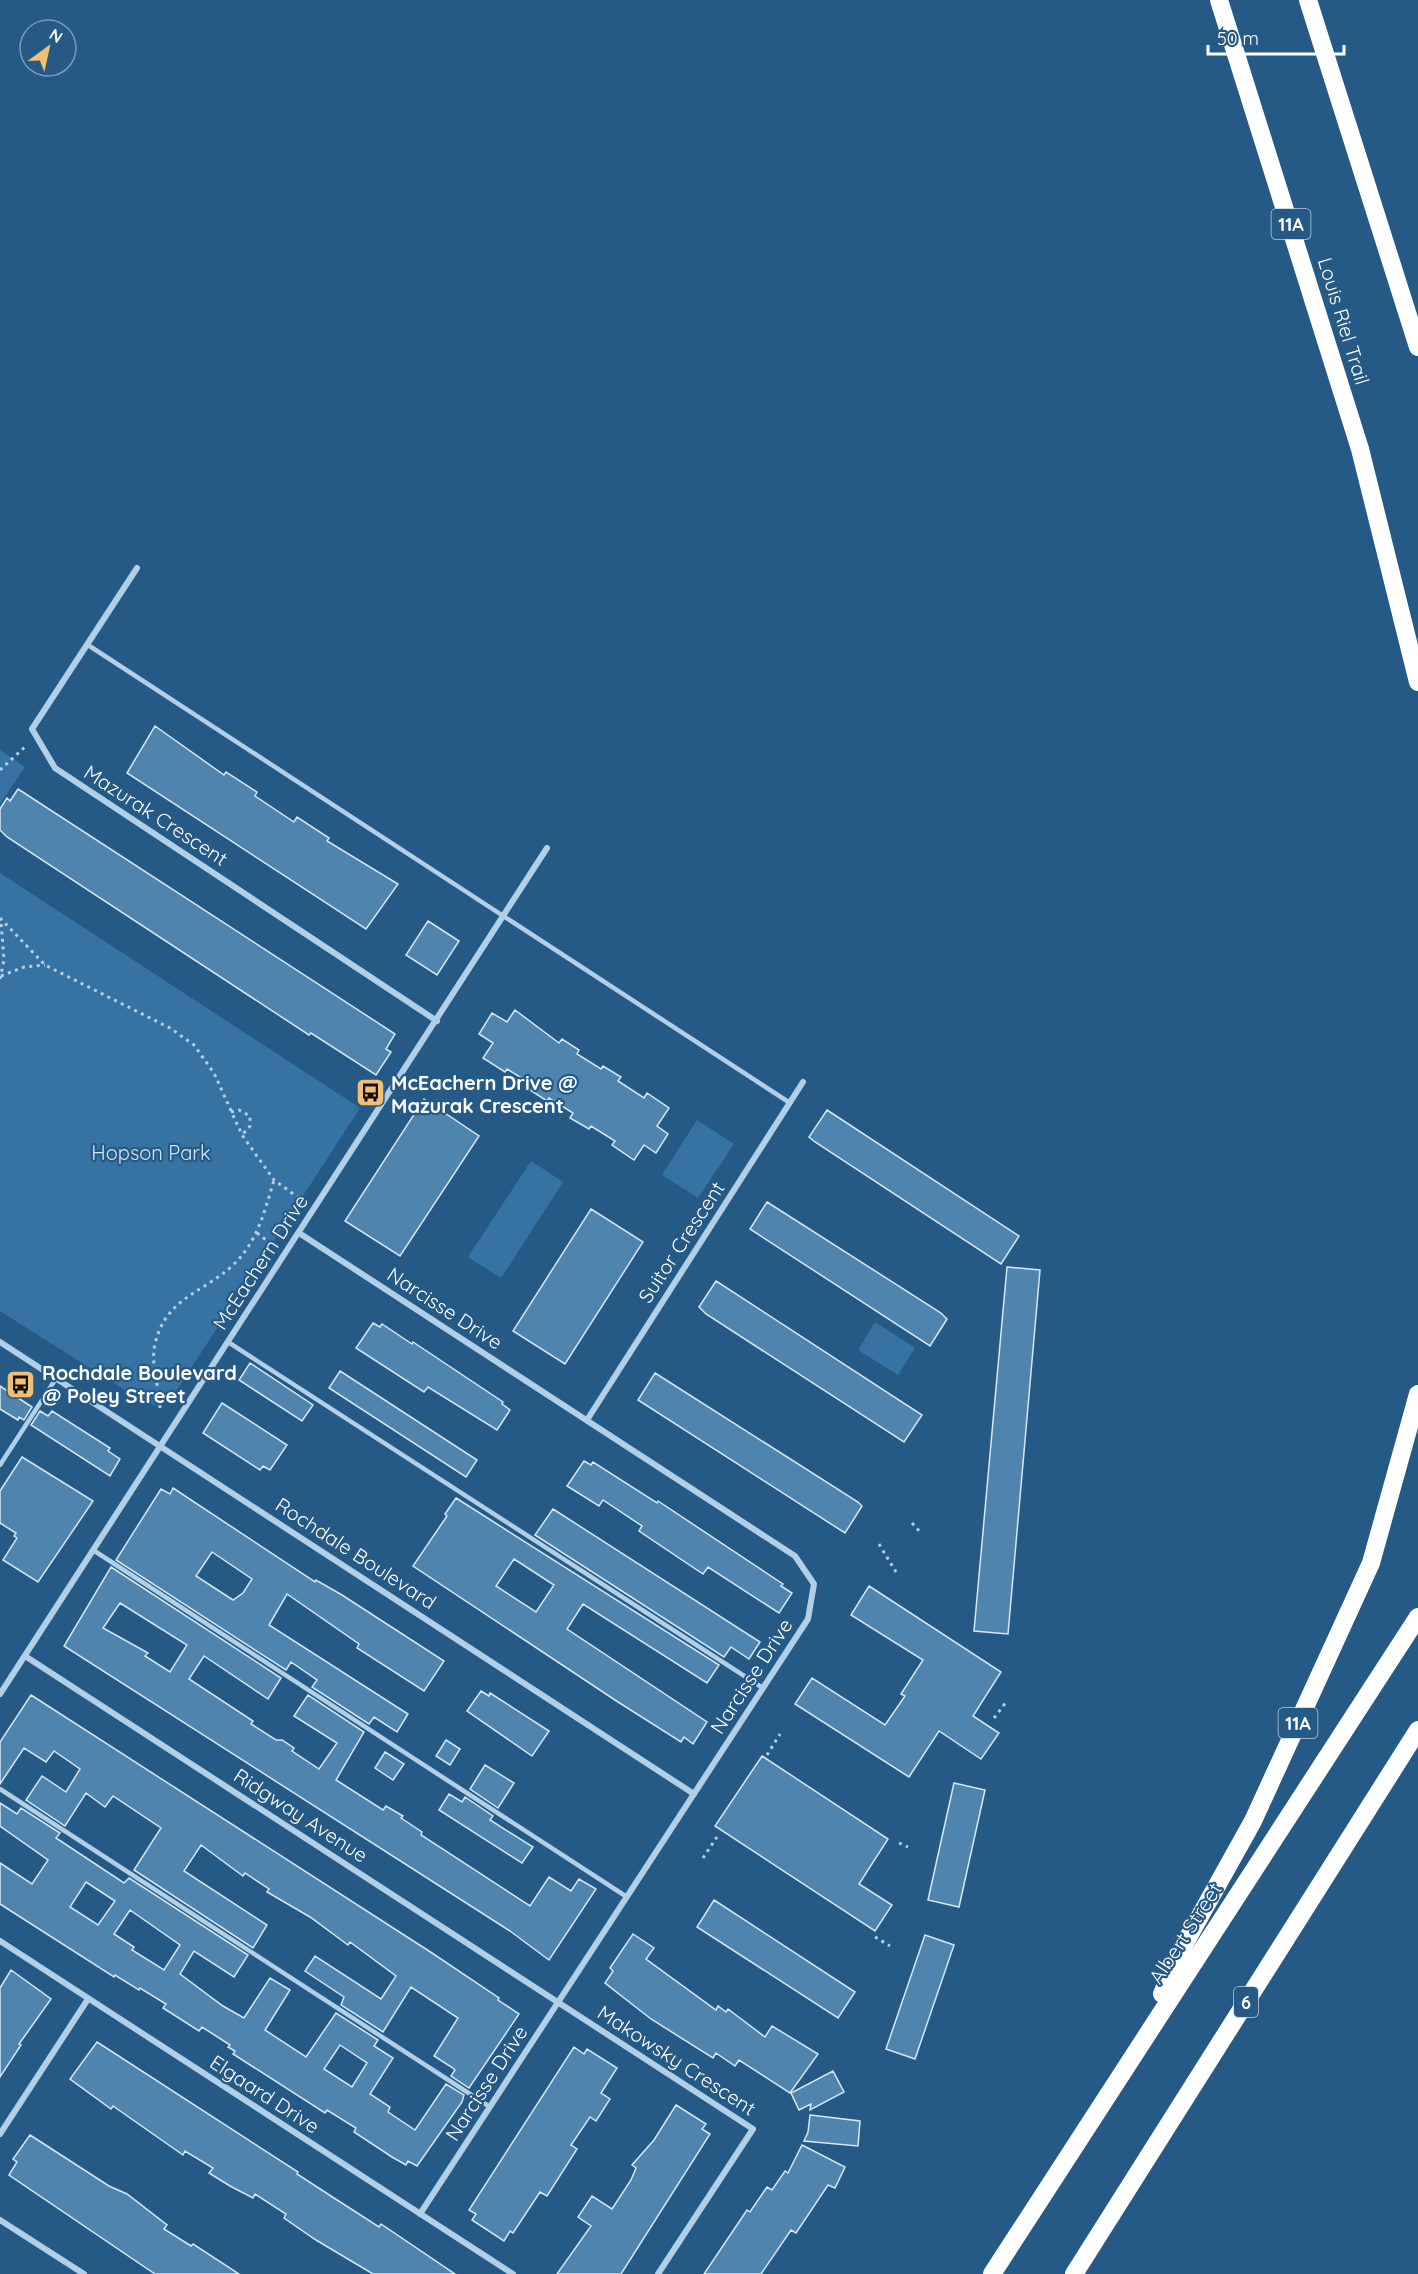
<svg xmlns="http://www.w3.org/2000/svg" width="1418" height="2274" font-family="Quicksand,sans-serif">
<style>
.green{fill:#3773a2}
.building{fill:#4e84ae;stroke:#d4e8f7;stroke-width:1.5;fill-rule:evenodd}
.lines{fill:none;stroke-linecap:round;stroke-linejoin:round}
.path{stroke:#b1d0e8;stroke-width:3;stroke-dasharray:3 4.5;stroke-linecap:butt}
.service{stroke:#b1d0e8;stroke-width:4.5}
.minor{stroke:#b1d0e8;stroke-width:6}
.motorway{stroke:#fff;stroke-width:18}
.labels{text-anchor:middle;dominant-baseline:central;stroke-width:4.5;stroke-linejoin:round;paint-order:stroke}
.shield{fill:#265a86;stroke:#becedb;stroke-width:1.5}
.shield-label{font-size:18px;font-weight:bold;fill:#fff}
.street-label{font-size:20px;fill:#fff;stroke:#265a86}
.poi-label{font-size:20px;font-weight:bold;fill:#fff;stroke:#265a86;text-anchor:start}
.park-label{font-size:20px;fill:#d4e8f7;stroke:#265a86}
</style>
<rect width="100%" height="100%" fill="#265a86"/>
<!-- green -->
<path class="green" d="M0,750L25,767L0,804Z
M0,873L360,1108L171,1399L158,1406L142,1401L0,1311Z
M697,1120L734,1144L698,1198L662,1175Z
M531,1161L563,1182L501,1278L468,1257Z
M875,1322L915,1348L898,1375L858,1350Z"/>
<!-- building -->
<path class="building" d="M155,726L224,775L226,772L257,792L255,796L294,822L297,817L329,838L327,841L398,884L366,929L127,773Z
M18,789L395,1034L386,1049L391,1052L376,1075L311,1033L309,1035L7,837L0,830V809L7,798L10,801Z
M428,921L459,941L437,975L406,955Z
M515,1010L559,1043L562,1039L579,1050L577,1054L601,1069L603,1066L621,1077L618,1081L644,1098L647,1093L669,1108L657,1126L668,1134L656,1153L644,1145L634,1160L612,1145L615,1141L591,1126L589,1129L570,1118L573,1113L549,1098L547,1101L530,1090L533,1085L507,1069L505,1072L483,1058L493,1043L479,1034L492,1013L507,1022Z
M424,1099L479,1136L400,1256L345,1221Z
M827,1110L1019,1236L1001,1264L815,1142L809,1137Z
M767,1202L941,1313L947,1319L930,1346L750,1229Z
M591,1209L643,1242L565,1364L513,1331Z
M1007,1267L1040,1270L1008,1634L974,1631Z
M716,1281L922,1415L904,1442L706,1314L699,1307Z
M373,1323L380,1327L382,1324L412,1344L413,1342L503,1402L502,1404L510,1410L497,1430L428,1387L424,1392L356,1348Z
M250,1363L313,1405L302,1421L239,1380Z
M340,1371L477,1460L466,1477L329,1388Z
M655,1373L858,1502L862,1506L845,1533L638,1400Z
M0,1386L32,1407L24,1420L19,1417L18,1420L0,1409Z
M222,1403L287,1445L270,1470L263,1466L260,1470L203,1433Z
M40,1411L48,1416L52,1411L110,1448L108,1451L120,1459L110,1476L31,1425Z
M22,1457L93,1501L38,1582L3,1560L17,1538L14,1536L16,1533L0,1523V1491Z
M584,1461L591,1465L593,1462L657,1503L658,1501L783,1584L781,1586L792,1593L779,1613L708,1567L703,1574L639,1531L642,1526L603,1500L599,1506L567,1486Z
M173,1488L315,1582L316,1580L342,1595L444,1661L424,1691L357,1648L359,1644L287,1594L269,1625L408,1714L397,1732L374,1717L369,1724L312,1687L317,1680L291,1662L286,1670L116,1560L161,1489L170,1494ZM212,1552L252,1579L243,1593L233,1600L196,1576Z
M456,1498L719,1665L707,1683L583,1604L567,1629L707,1722L693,1744L684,1737L681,1742L618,1702L413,1566L447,1516L445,1514ZM514,1559L554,1585L536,1612L496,1586Z
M553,1509L760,1642L749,1659L731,1647L724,1657L535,1535Z
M111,1567L281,1678L268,1699L204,1656L189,1679L253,1721L251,1724L276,1740H282L294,1748L292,1751L319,1769L337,1743L294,1716L308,1695L364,1732L336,1780L383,1810L386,1806L403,1816L401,1818L422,1832L421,1835L530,1906L549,1877L571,1891L579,1879L596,1889L549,1960L510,1931L64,1646ZM120,1603L187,1645L170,1672L145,1656L148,1653L103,1628Z
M869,1586L1001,1672L973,1716L999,1733L981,1759L939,1731L909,1777L795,1704L812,1678L885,1725L905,1696L901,1694L923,1660L851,1615Z
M481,1691L489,1696L490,1693L549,1731L532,1756L467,1711Z
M31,1695L432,1953L499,1998L498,2000L519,2014L469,2088L451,2076L455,2070L453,2068L434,2056L458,2018L411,1987L383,2032L341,2005L344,1997L305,1971L315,1956L381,1999L396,1976L350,1942L348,1945L310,1917L267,1892L269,1889L245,1873L243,1876L201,1845L184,1871L267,1925L253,1948L134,1870L161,1828L113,1796L105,1807L86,1793L65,1826L26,1800L42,1776L66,1792L80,1769L54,1751L46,1762L24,1748L0,1784V1742Z
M446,1740L460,1749L450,1765L436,1756Z
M385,1752L404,1764L393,1780L375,1768Z
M762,1756L888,1839L859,1884L892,1905L875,1931L715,1826Z
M485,1765L514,1783L498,1808L470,1789Z
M954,1783L985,1790L959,1907L928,1900Z
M449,1794L462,1802L465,1797L493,1816L490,1820L533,1847L522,1863L439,1810Z
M0,1803L17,1814L21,1808L60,1833L56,1838L124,1883L129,1878L248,1955L234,1977L194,1951L180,1974L223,2006L244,2018L270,1978L290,1990L265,2030L306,2057L336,2013L378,2040L374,2046L393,2058L370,2094L390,2107L388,2112L415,2130L446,2084L464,2095L462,2102L417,2166L408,2161L406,2165L392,2157L354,2132L356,2128L327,2110L325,2113L233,2054L235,2051L228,2047L230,2045L202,2027L199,2031L163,2008L166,2004L140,1988L139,1990L115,1975L114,1977L0,1904V1863L32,1884L48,1860L0,1826ZM86,1882L115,1901L98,1925L70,1907ZM130,1910L180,1945L164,1970L132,1950L134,1947L114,1934ZM340,2045L367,2063L352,2087L324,2069Z
M714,1900L855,1992L838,2018L697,1927Z
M633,1934L654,1948L646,1959L716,2010L718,2006L726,2012L728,2009L765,2037L772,2026L818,2054L790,2093L739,2060L735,2066L716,2053L713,2058L651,2019L605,1983L613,1971L610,1968Z
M925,1935L954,1945L915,2059L886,2049Z
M11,1970L51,1999L19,2044L21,2045L0,2077V1988Z
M97,2042L298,2172L297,2174L334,2198L379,2227L381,2224L455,2274H373L316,2240L284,2218L286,2214L255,2194L253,2198L230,2186L209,2173L213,2168L185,2151L183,2155L113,2106L111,2109L70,2079Z
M574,2047L584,2054L587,2049L617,2068L601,2093L610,2099L596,2121L590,2117L571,2145L577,2149L547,2196L540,2192L513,2233L510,2231L504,2241L472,2220L476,2214L469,2210Z
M833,2071L844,2092L810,2110L811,2104L799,2110L791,2093Z
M676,2105L706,2124L702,2129L710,2134L621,2274H557L591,2226L578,2217L592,2196L612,2209L631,2180L636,2168L632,2165L654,2140Z
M810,2115L860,2121L858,2146L804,2141L808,2132Z
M30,2135L109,2186L127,2194L167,2225L164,2229L191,2246L193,2244L239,2274H155L9,2175L17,2162L13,2159Z
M802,2145L845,2167L835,2188L828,2185L796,2233L791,2230L761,2274H704L747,2210L750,2212L767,2187L772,2190L785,2171L788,2173Z"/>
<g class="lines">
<!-- path -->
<path class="path" d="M0,770L27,745
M0,918L45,965L170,1028L194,1045L214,1073L242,1135L274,1180L303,1201
M1,976L24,967L45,965
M0,979L4,960L1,922
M231,1112L239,1110L250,1116V1126L242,1135
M257,1233L274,1246
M160,1408C160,1388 150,1365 155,1344C166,1297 202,1294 233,1265C257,1243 265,1210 274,1180
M912,1523L921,1533
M879,1544L896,1572
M994,1718L1007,1701
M767,1755L780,1734
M899,1843L908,1847
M703,1858L717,1837
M875,1937L890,1946"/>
<!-- service -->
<path class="service" d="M88,645L790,1103
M228,1342L763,1688
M0,1465L57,1377
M93,1550L627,1897
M0,1789L490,2107"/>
<!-- minor -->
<path class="minor" d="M137,568L32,729L55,768L437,1021
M299,1233L795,1556L814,1584L808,1619L420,2214
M0,1342L694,1794
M587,1420L803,1082
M25,1656L753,2129L658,2274
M0,1694L547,848
M0,1941L513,2274
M0,2134L88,1999
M0,2220L84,2274"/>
<!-- motorway -->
<path class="motorway" d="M1219,0L1360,449L1418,682
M1308,0L1418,347
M1162,1994L1180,1952L1253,1821L1371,1563L1418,1394
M992,2274L1418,1617
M1074,2274L1418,1730"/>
</g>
<!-- icons -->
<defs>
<symbol id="bus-square" viewBox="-11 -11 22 22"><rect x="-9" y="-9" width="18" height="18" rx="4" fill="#f2c075" stroke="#265a86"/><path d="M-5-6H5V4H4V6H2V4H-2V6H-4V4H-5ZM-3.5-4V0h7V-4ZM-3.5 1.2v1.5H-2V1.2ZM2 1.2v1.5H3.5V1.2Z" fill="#111"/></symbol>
</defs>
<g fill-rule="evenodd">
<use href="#bus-square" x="354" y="1076" width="33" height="33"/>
<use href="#bus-square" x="4" y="1368" width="33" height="33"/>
</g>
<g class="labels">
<!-- shield labels -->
<g class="shield">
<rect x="1271.5" y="209" width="39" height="30" rx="4.5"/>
<rect x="1278.5" y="1708" width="39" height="30" rx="4.5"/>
<rect x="1234" y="1987" width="24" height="30" rx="4.5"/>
</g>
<g class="shield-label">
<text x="1291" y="224">11A</text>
<text x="1298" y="1723">11A</text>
<text x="1246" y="2002">6</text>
</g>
<!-- street labels -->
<g class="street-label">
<text transform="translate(1344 321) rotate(73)">Louis Riel Trail</text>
<text transform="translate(156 815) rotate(33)">Mazurak Crescent</text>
<text transform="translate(681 1242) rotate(-57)">Suitor Crescent</text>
<text transform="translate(260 1262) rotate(-57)">McEachern Drive</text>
<text transform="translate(445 1308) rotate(33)">Narcisse Drive</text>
<text transform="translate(356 1553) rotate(33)">Rochdale Boulevard</text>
<text transform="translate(751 1676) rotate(-57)">Narcisse Drive</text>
<text transform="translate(301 1815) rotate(33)">Ridgway Avenue</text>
<text transform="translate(1185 1933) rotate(-57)">Albert Street</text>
<text transform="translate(677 2060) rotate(33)">Makowsky Crescent</text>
<text transform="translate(486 2083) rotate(-57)">Narcisse Drive</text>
<text transform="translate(265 2094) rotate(33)">Elgaard Drive</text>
</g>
<!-- poi labels -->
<g class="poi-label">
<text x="391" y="1082">McEachern Drive @<tspan x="391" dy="23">Mazurak Crescent</tspan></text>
<text x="42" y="1372">Rochdale Boulevard<tspan x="42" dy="23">@ Poley Street</tspan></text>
</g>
<!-- park labels -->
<g class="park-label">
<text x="151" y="1152">Hopson Park</text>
</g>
</g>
<!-- north arrow -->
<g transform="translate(48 48) rotate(33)"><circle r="28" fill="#265a86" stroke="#7d9cb6" stroke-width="1.5"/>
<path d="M0-4.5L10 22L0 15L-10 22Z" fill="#f2c075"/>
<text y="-9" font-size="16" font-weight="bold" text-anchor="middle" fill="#ffffff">N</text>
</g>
<!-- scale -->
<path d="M1208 45v9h136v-9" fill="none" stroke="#ffffff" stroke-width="3"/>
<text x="1217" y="45" font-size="18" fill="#ffffff" stroke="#265a86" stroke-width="4.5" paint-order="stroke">50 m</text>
</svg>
